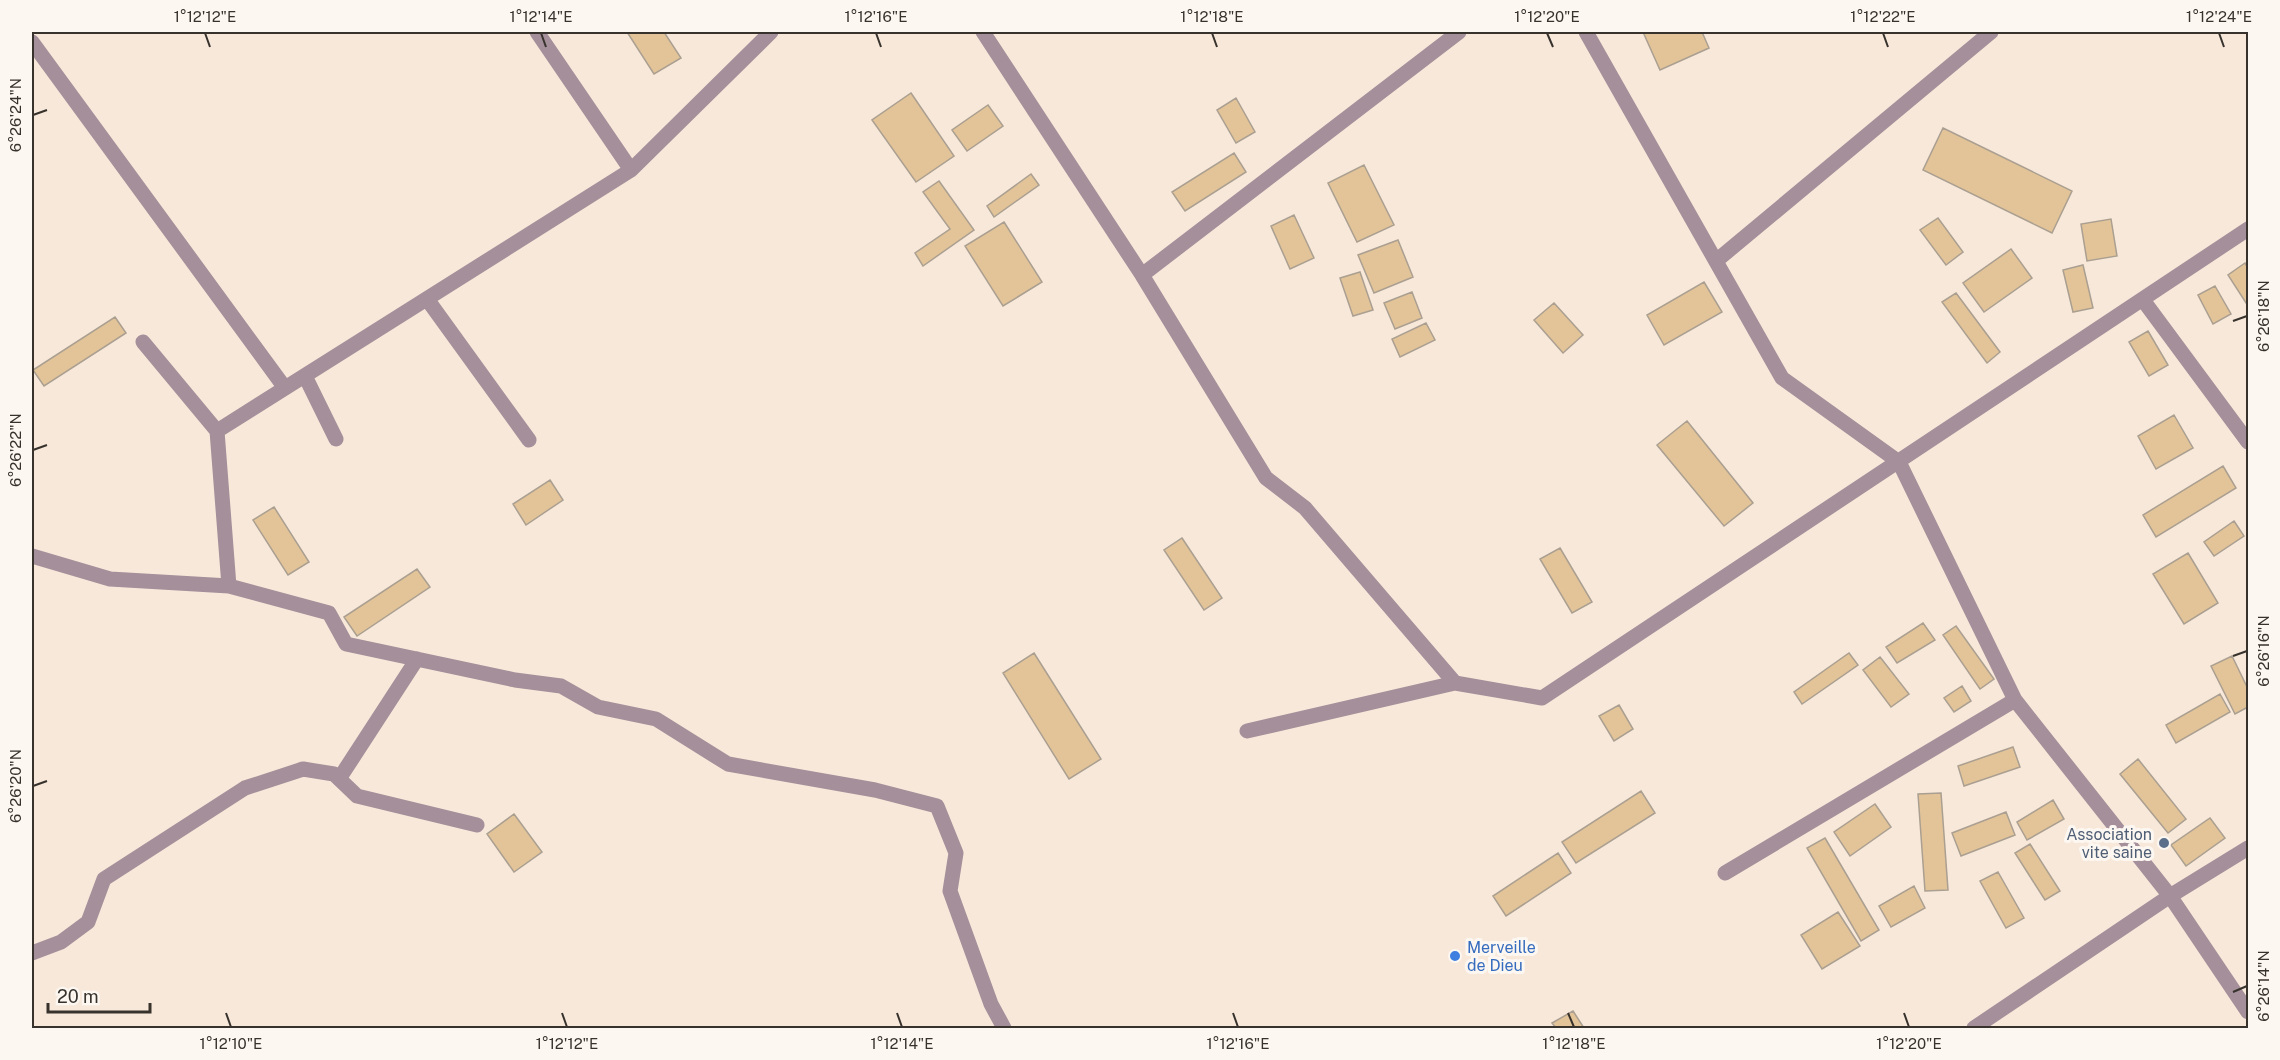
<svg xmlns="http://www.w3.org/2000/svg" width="2280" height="1060" font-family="'Public Sans',sans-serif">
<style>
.building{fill:#e3c499;stroke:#aa9f90;stroke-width:1.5}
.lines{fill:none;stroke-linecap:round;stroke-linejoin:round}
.minor{stroke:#a48f9a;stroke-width:15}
.ticks{fill:none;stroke:#38322d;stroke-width:2}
.service-dot{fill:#5c6f8a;stroke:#fdf7f2;stroke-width:2}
.shop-dot{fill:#3f7fe0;stroke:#fdf7f2;stroke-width:2}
.labels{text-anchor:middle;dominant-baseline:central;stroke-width:6;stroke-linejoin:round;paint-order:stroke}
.service-label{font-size:16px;fill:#4e5e75;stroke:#fdf7f2;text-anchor:end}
.shop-label{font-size:16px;fill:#366cbe;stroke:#fdf7f2;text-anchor:start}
.neatline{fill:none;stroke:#38322d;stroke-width:2}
.ticks-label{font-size:15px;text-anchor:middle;fill:#38322d}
</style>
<rect width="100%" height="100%" fill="#f7e8da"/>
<!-- building -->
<path class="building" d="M627,32H664L681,58L654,74Z
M1643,32H1702L1709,48L1660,70Z
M911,93L954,156L916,182L872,120Z
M1236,98L1255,132L1236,143L1217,110Z
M988,105L1003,126L967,151L952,130Z
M1943,128L2072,191L2052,233L1923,170Z
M1234,153L1246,172L1185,211L1172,192Z
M1364,165L1394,225L1357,242L1328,183Z
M1031,174L1039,185L994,217L987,206Z
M939,181L974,230L923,266L915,253L950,229L923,192Z
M1294,215L1314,258L1290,269L1271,226Z
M1938,218L1963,252L1946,265L1920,230Z
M2111,219L2117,256L2087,261L2081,224Z
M1004,222L1042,282L1003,306L965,246Z
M1398,240L1413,277L1374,293L1358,255Z
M2011,249L2032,278L1984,312L1963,283Z
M2245,263L2248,268V306L2228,275Z
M2083,265L2093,308L2073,312L2063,270Z
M1360,272L1373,310L1353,316L1340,278Z
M1704,282L1722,312L1664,345L1647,315Z
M2215,286L2231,314L2213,324L2198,295Z
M1412,292L1422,318L1395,329L1384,303Z
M1956,293L2000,352L1987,363L1942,302Z
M1554,303L1583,335L1563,353L1534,320Z
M115,317L126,333L44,386L33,370Z
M1426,323L1435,340L1400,357L1392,339Z
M2148,331L2168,365L2149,376L2129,342Z
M2174,415L2193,448L2156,469L2138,436Z
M1687,421L1753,503L1724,526L1657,445Z
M2223,466L2236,488L2156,537L2143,515Z
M550,480L563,500L526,525L513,504Z
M274,507L309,562L288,575L253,520Z
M2234,521L2244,536L2214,556L2204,542Z
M1182,538L1222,598L1204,610L1164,550Z
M1560,548L1592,602L1572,613L1540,559Z
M2188,553L2218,603L2184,624L2153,574Z
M417,569L430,587L357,636L344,617Z
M1923,623L1935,640L1897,663L1886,647Z
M1956,626L1994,679L1980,689L1943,635Z
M1034,653L1101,759L1069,779L1003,673Z
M1849,653L1858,665L1802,704L1794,692Z
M2232,656L2248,689V707L2235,714L2211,666Z
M1880,657L1909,694L1891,707L1863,670Z
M1962,686L1971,701L1954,712L1944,698Z
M2220,694L2230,712L2176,743L2166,725Z
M1619,705L1633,729L1614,741L1599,716Z
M2013,747L2020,767L1964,786L1958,766Z
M2138,759L2186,819L2168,833L2120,774Z
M1641,791L1655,813L1576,863L1562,842Z
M1941,793L1948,890L1925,891L1918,794Z
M2053,800L2064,819L2027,840L2017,822Z
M1875,804L1891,827L1850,856L1834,832Z
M2006,812L2015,835L1961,856L1952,833Z
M514,814L542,852L514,872L487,834Z
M2210,818L2225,838L2186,866L2171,845Z
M1825,838L1879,930L1861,941L1807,848Z
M2030,844L2060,891L2045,900L2015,853Z
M1558,853L1571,873L1506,916L1493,896Z
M1998,872L2024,918L2006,928L1980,881Z
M1914,886L1925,908L1891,927L1879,906Z
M1838,912L1860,946L1822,969L1801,935Z
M1573,1011L1584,1028H1556L1552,1023Z"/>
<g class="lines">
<!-- minor -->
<path class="minor" d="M537,32L631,170
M983,32L1142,275L1266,478L1305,508L1455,683
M1586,32L1782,378L1899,462L2015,700L2170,896L2248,1012
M32,42L285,388
M1716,261L1991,32
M1142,275L1459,32
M427,299L529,440
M2143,300L2248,442
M143,342L217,431
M305,376L336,439
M32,556L110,579L229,586L329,613L346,644L515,680L561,686L598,707L656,719L728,764L875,790L937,806L956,853L950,891L991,1004L1004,1028
M229,586L217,431L631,170L771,32
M1247,731L1455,683L1542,698L2248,229
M339,779L417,659
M1725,873L2015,700
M32,953L61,942L88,922L104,879L245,788L303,769L334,774L357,796L477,825
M1974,1028L2170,896L2248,848"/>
</g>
<!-- ticks -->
<path class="ticks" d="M205,33L210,47M541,33L546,47M876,33L881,47M1212,33L1217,47M1547,33L1553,47M1883,33L1888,47M2219,33L2224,47M33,115L47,110M2233,321L2247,316M33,450L47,445M2233,656L2247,651M33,786L47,781M2233,992L2247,986M226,1013L231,1027M562,1013L567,1027M897,1013L902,1027M1233,1013L1238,1027M1568,1013L1574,1027M1904,1013L1909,1027"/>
<!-- markers -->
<circle class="service-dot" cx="2164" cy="843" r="6"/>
<circle class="shop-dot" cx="1455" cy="956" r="6"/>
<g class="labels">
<!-- service labels -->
<g class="service-label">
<text x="2152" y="834">Association<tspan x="2152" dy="18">vite saine</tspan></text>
</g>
<!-- shop labels -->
<g class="shop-label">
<text x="1467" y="947">Merveille<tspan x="1467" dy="18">de Dieu</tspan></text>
</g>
</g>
<!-- border -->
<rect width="2280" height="1060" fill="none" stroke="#fdf7f2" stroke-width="66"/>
<!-- scale -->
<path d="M48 1003v9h102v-9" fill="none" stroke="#38322d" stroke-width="3"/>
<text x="57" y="1003" font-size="18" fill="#38322d" stroke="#fdf7f2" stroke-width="4.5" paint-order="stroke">20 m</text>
<rect x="33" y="33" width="2214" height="994" class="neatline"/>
<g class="ticks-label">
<text x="205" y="22">1°12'12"E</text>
<text x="541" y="22">1°12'14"E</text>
<text x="876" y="22">1°12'16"E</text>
<text x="1212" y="22">1°12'18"E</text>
<text x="1547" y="22">1°12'20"E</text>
<text x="1883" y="22">1°12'22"E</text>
<text x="2219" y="22">1°12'24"E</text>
<text transform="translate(16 115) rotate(-90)" y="5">6°26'24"N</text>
<text transform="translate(2264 316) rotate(-90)" y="5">6°26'18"N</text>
<text transform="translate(16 450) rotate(-90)" y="5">6°26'22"N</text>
<text transform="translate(2264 651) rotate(-90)" y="5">6°26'16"N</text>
<text transform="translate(16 786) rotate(-90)" y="5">6°26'20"N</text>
<text transform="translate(2264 986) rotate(-90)" y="5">6°26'14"N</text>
<text x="231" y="1049">1°12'10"E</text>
<text x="567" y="1049">1°12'12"E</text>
<text x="902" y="1049">1°12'14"E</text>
<text x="1238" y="1049">1°12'16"E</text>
<text x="1574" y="1049">1°12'18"E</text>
<text x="1909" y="1049">1°12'20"E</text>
</g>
</svg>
